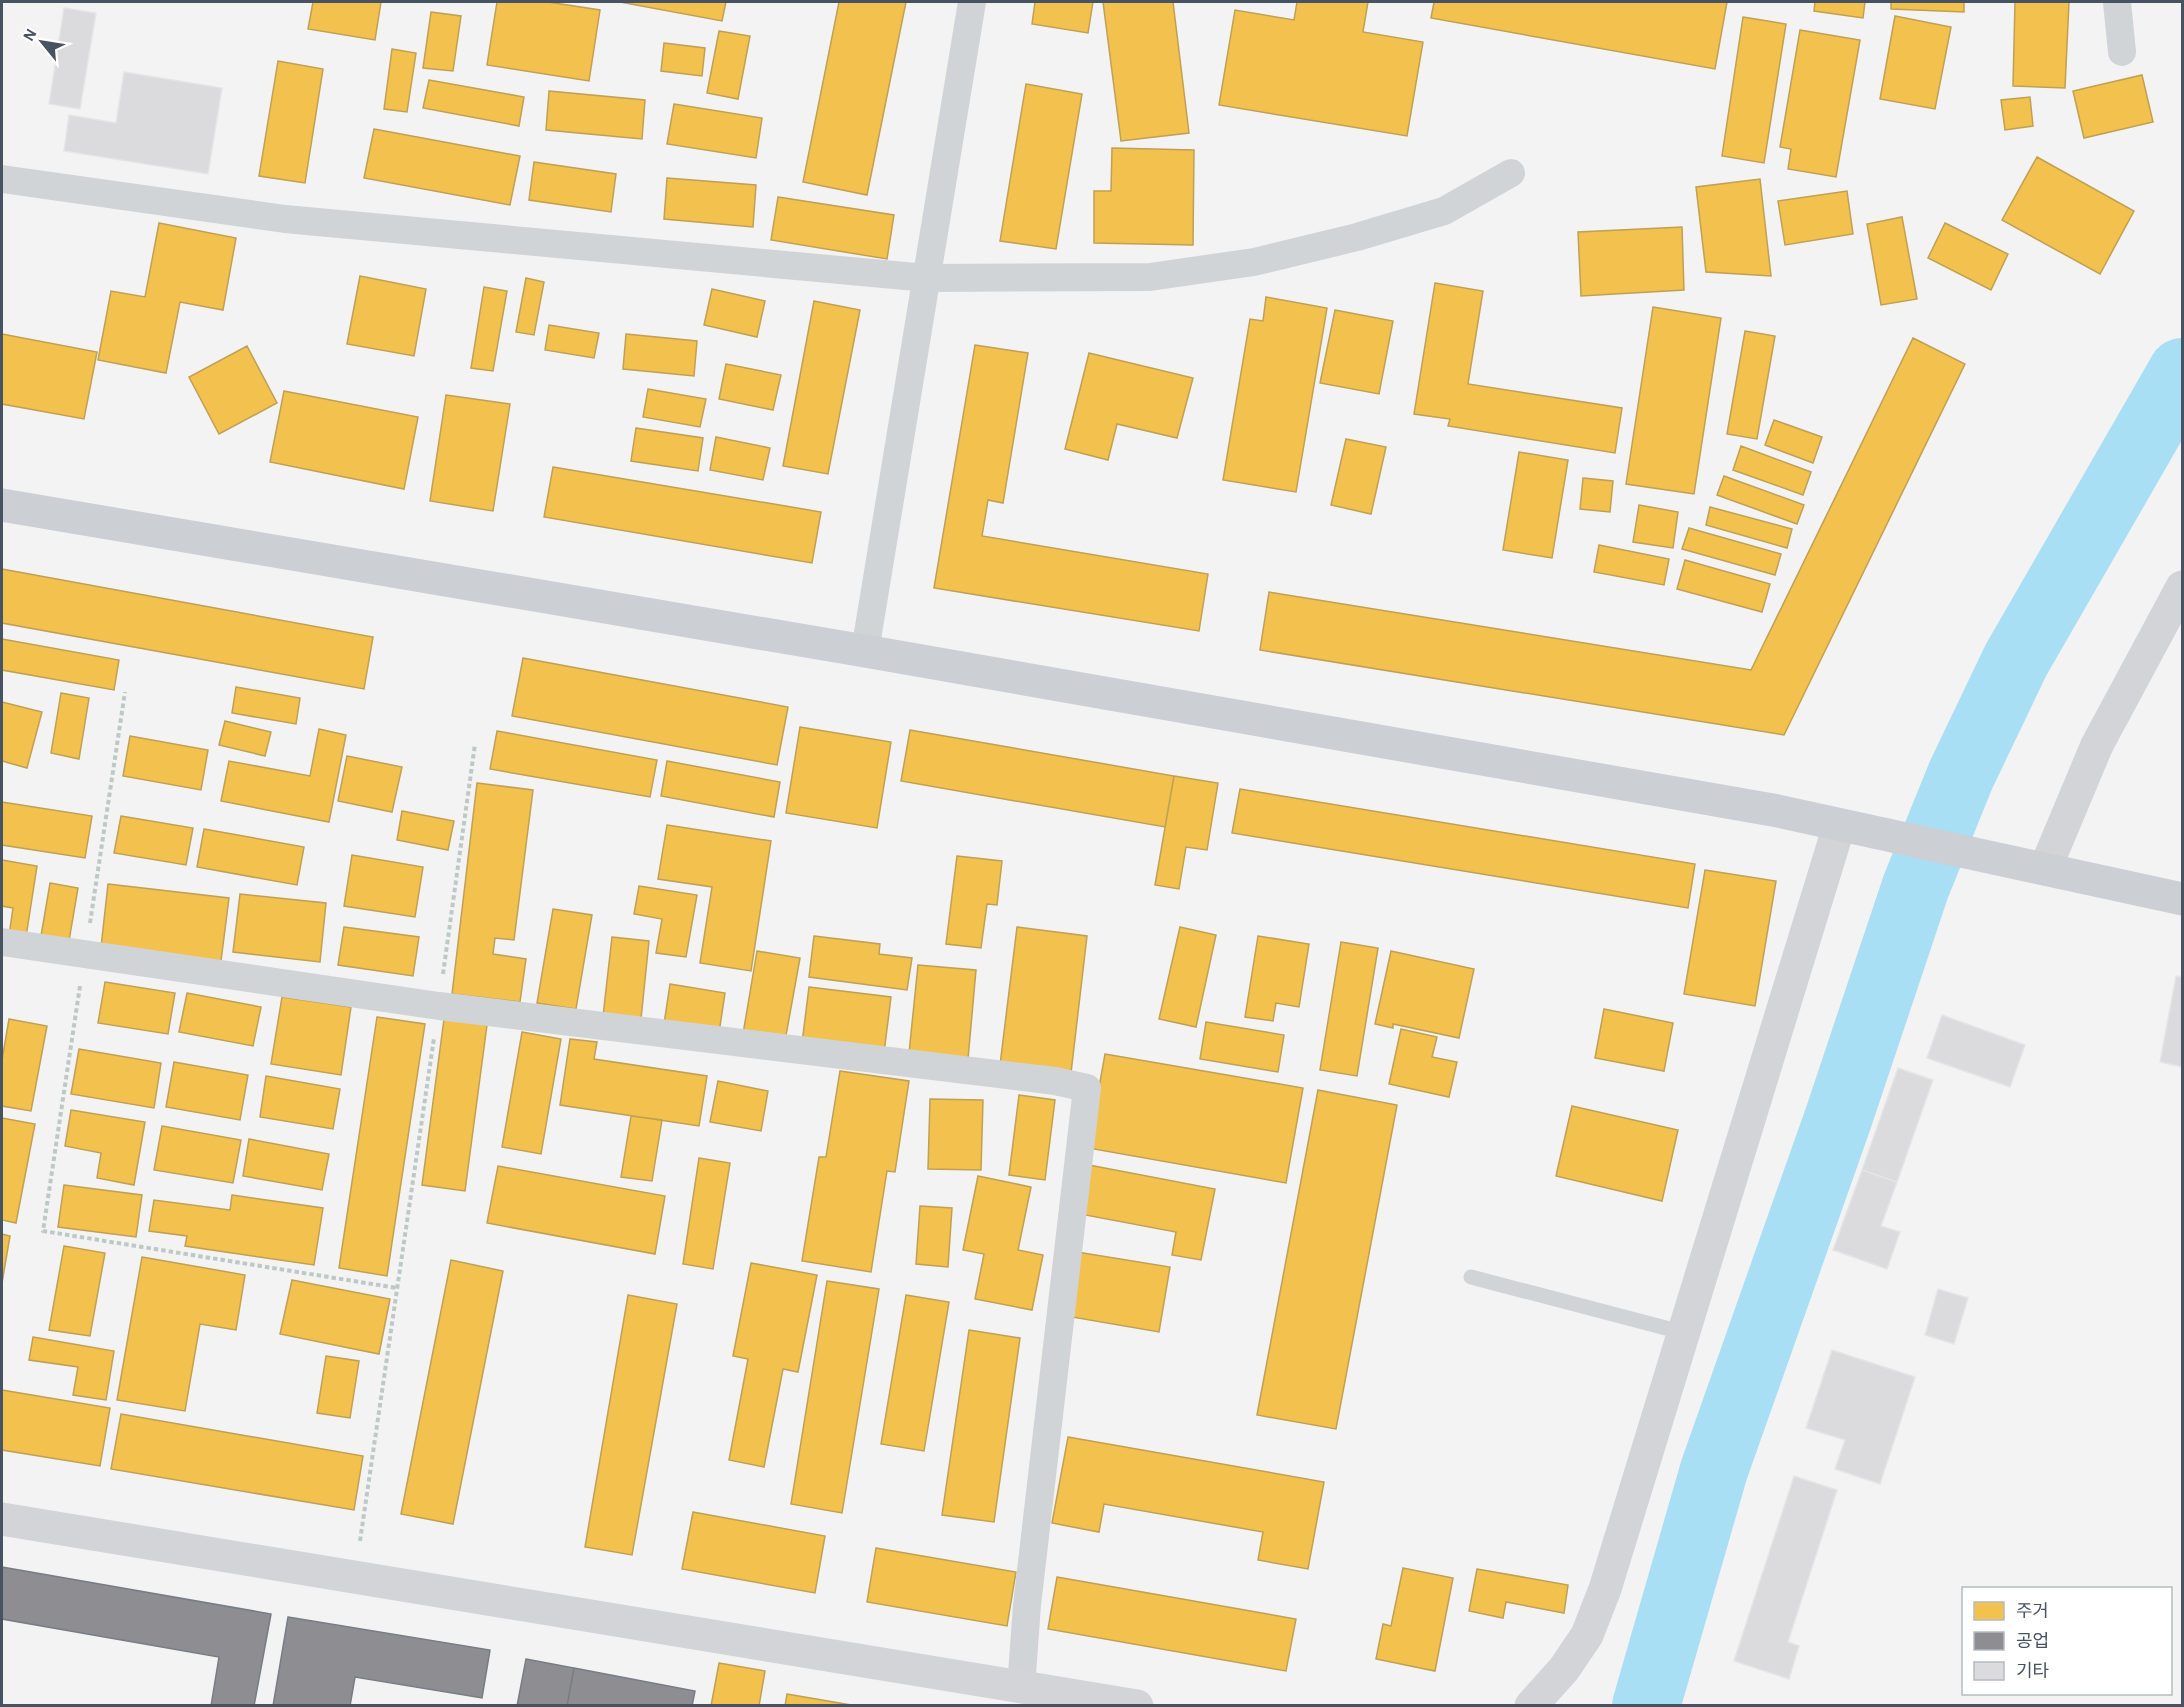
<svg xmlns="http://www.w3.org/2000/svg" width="2184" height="1707" font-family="'Alegreya Sans','Noto Sans KR',sans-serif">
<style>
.homes{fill:#f2c14e;stroke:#bfa054;stroke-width:1.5}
.industry{fill:#8d8d92;stroke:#787c84;stroke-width:1.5}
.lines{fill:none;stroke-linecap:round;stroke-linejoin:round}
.river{stroke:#a8dff5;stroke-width:68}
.building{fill:#dbdbdd;stroke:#e5e5e6;stroke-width:1.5}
.path{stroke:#bdc9c7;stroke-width:4;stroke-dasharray:4.5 3;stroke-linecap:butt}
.lane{stroke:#d1d4d7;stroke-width:15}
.street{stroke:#d1d4d7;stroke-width:28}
.secondary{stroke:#d2d4d8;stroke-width:33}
.primary{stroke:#cccfd4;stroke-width:33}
</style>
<rect width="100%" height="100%" fill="#f4f3f3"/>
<!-- homes -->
<path class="homes" d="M313,2H381L375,40L308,29Z
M497,2H548L600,10L589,81L487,65Z
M620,2H726L722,21Z
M839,2H906L867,195L803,182Z
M1035,2H1093L1088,33L1032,24Z
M1103,2H1173L1189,133L1121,141Z
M1297,2H1368L1363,32L1423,42L1407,136L1219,105L1235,10L1294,20Z
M1434,2H1727L1715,69L1431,18Z
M1815,2H1865L1863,18L1814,11Z
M1891,2H1964V12L1891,9Z
M2015,2H2069L2065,88L2013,86Z
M431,12L461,16L453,71L423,68Z
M1895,16L1951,27L1935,109L1880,99Z
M1743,17L1786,24L1764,163L1722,156Z
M1800,30L1860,40L1836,177L1788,169L1791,149L1780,147Z
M719,31L750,36L738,99L707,93Z
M664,43L705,48L702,76L661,71Z
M392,49L416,53L407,112L384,109Z
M278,61L323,69L305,183L259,176Z
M2142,75L2153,122L2084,138L2073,91Z
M429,80L524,97L519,126L423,108Z
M1026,84L1082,94L1056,249L1000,241Z
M549,91L645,100L642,139L546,130Z
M2030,97L2033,126L2005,130L2001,100Z
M674,104L762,118L756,158L667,144Z
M374,129L520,156L510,205L364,178Z
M1112,148L1194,150L1193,245L1094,243V191H1111Z
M2037,157L2134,211L2100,274L2002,220Z
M534,162L616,174L611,212L529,200Z
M667,178L756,185L753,227L664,219Z
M1760,179L1771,276L1706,272L1696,187Z
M1847,191L1853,234L1785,245L1778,201Z
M778,197L894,215L887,259L771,240Z
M1902,217L1917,299L1881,305L1867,224Z
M159,223L236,238L223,310L180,302L166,373L98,360L111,291L145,297Z
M1945,223L2008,254L1991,290L1928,258Z
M1682,227L1684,290L1581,296L1578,232Z
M360,276L426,289L414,356L347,344Z
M526,278L544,282L534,335L516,332Z
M1435,283L1483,291L1468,384L1622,408L1615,453L1448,426L1450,419L1414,414Z
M484,287L507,291L493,371L471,368Z
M712,289L765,301L757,337L704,325Z
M1266,297L1327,308L1296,492L1223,480L1250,319L1263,321Z
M814,301L860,310L828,474L783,466Z
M1653,307L1721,318L1694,494L1626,484Z
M1335,310L1393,321L1379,394L1320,383Z
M549,325L599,333L594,358L545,350Z
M1745,331L1775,336L1757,439L1727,434Z
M2,334L97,352L84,419L2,404Z
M626,334L697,341L694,376L623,369Z
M1913,338L1965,364L1784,735L1260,650L1269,592L1751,670Z
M975,345L1028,353L1003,503L988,500L982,536L1208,574L1199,631L934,588Z
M247,346L277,403L219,434L189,377Z
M1089,353L1193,378L1177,438L1117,424L1108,460L1065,449Z
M726,364L781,375L773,410L719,399Z
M648,389L706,399L700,427L643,417Z
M284,391L418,417L404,489L270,462Z
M446,395L510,404L493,511L430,501Z
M1774,420L1822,437L1813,463L1765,445Z
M636,428L703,438L698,471L631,461Z
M716,437L770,448L763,480L710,470Z
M1346,439L1386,447L1371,514L1331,505Z
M1741,446L1811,472L1803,495L1733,470Z
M1519,452L1568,460L1552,558L1503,550Z
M553,467L821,512L812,563L544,517Z
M1724,476L1804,505L1797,524L1717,495Z
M1583,478L1613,481L1610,512L1580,509Z
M1639,505L1678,512L1673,548L1633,542Z
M1710,507L1792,529L1787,548L1706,525Z
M1689,528L1781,554L1775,575L1682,549Z
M1599,545L1669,559L1664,585L1594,572Z
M1685,560L1770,584L1762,612L1677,589Z
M2,569L373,637L364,689L2,623Z
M2,639L119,660L114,690L2,670Z
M523,658L788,707L777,765L512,716Z
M236,687L300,698L296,724L232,713Z
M61,693L89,698L79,759L51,753Z
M2,702L42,712L27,768L2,761Z
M225,721L271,732L265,756L219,745Z
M800,727L891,742L877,828L786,813Z
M319,729L346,735L329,822L221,801L229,761L310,776Z
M910,730L1174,776L1165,827L901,781Z
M497,731L657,760L650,797L490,769Z
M130,736L208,750L201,790L123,776Z
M347,756L402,767L392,812L338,801Z
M667,761L780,782L774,817L661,796Z
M1174,776L1218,783L1207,850L1186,847L1179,889L1155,885Z
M477,783L533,790L514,940L495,938L493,954L526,959L520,1002L452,994Z
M1240,789L1695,864L1688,908L1232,833Z
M2,802L92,816L85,858L2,845Z
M402,811L454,821L448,850L397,840Z
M121,816L193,828L186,865L114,853Z
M667,825L771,841L751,971L700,963L712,887L658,879Z
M204,829L304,847L297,885L197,867Z
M352,855L423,867L415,917L344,906Z
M957,856L1002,861L997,905L987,904L981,948L946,944Z
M2,860L37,866L26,937L9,935L13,908L2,906Z
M1705,870L1776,881L1755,1006L1684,994Z
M50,883L78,888L69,941L41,936Z
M108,884L229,898L221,961L101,947Z
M639,886L697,895L686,957L656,953L662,919L634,914Z
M240,894L326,903L320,962L233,952Z
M553,909L592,915L576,1009L537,1003Z
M344,927L419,937L413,976L338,965Z
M1017,927L1087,936L1071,1073L1000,1065Z
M1180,927L1216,935L1196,1027L1159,1019Z
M814,936L880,944L879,954L912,958L907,990L809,977Z
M1258,936L1309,944L1299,1007L1276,1003L1273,1021L1245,1017Z
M612,937L649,941L641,1019L603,1016Z
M1341,942L1378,948L1357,1076L1320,1070Z
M757,951L800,958L785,1041L743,1034Z
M1391,951L1474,969L1459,1038L1393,1024V1028L1375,1024Z
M918,965L976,970L968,1059L909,1053Z
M105,982L175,993L168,1034L98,1023Z
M670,984L725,993L719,1033L664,1024Z
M809,987L891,997L884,1053L802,1043Z
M187,993L261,1007L253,1046L179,1032Z
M282,997L351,1007L341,1075L271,1064Z
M1604,1009L1673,1023L1664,1071L1595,1058Z
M377,1017L425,1024L387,1276L339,1268Z
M9,1019L47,1026L31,1111L2,1106V1060Z
M444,1019L487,1025L465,1191L422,1185Z
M1206,1022L1284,1035L1278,1072L1200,1059Z
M1401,1029L1437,1037L1432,1057L1457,1062L1449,1097L1389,1084Z
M522,1032L561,1039L541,1154L502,1147Z
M570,1039L597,1042L594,1059L707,1076L699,1126L560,1105Z
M79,1049L161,1063L154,1108L71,1094Z
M1105,1054L1303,1088L1286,1183L1088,1148Z
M174,1062L248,1075L240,1120L166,1107Z
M840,1071L909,1081L895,1172L887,1171L871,1272L802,1261L819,1157H826Z
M266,1076L340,1089L333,1129L260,1117Z
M718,1081L768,1091L761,1131L710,1122Z
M1318,1090L1397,1105L1336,1429L1257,1415Z
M1019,1095L1055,1100L1045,1180L1009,1175Z
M930,1099L983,1100L981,1170L928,1169Z
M1572,1106L1678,1130L1662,1201L1556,1176Z
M71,1110L145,1122L134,1185L97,1178L101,1153L65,1146Z
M631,1116L662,1120L652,1181L621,1177Z
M2,1118L35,1124L16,1223L2,1220Z
M162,1126L241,1140L233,1183L154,1170Z
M249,1139L329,1154L322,1190L243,1176Z
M699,1158L730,1163L713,1269L683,1264Z
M1089,1165L1215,1189L1201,1260L1172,1255L1176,1232L1080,1214Z
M498,1166L665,1196L655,1254L487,1223Z
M978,1176L1031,1187L1018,1250L1043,1255L1032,1310L975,1299L984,1254L963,1250Z
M64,1185L142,1195L136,1237L58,1227Z
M232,1195L323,1208L314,1265L185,1246L187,1236L149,1231L154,1200L230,1210Z
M920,1206L952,1208L948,1267L916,1264Z
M2,1234L10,1236L2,1283Z
M64,1246L105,1253L90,1336L49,1330Z
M1077,1252L1170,1267L1159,1332L1066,1316Z
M142,1257L245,1275L236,1330L200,1324L185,1411L117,1400Z
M451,1260L503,1271L453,1524L401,1514Z
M751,1263L817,1275L798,1372L783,1369L764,1467L729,1460L748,1359L733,1356Z
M292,1280L390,1299L379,1354L280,1334Z
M827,1281L879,1289L842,1513L791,1504Z
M628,1295L677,1304L632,1555L585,1547Z
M906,1295L949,1302L924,1451L881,1444Z
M969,1330L1020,1338L994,1522L942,1515Z
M33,1337L114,1351L106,1400L73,1395L78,1367L29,1360Z
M326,1356L359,1361L350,1418L317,1413Z
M2,1390L110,1408L100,1466L2,1450Z
M121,1414L363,1456L354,1510L111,1469Z
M1068,1437L1324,1482L1308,1569L1258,1560L1263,1532L1104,1504L1099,1532L1052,1523Z
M693,1512L825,1536L815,1593L682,1569Z
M876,1548L1016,1572L1007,1626L867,1602Z
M1403,1568L1453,1578L1435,1671L1376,1659L1383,1624L1391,1626Z
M1477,1569L1568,1585L1564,1613L1506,1602L1503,1618L1469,1611Z
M1057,1577L1296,1619L1286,1671L1048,1629Z
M719,1663L765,1671L759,1706H711Z
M787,1694L857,1706H785Z"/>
<!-- industry -->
<path class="industry" d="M2,1567L271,1614L254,1706H211L219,1657L2,1619Z
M288,1617L490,1650L482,1698L355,1677L350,1706H273Z
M526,1659L574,1668L567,1706H517Z
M574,1668L695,1691L692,1706H567Z"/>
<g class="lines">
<!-- river -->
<path class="river" d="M1646,1706L1714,1470L1838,1119L1916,886L1961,775L2016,660L2182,372"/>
</g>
<!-- building -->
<path class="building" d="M64,8L96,13L80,109L49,104Z
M124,72L222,88L208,174L64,151L69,115L116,123Z
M2176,976L2182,977V1067L2160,1062Z
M1942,1015L2025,1045L2010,1087L1927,1058Z
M1898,1068L1933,1080L1897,1182L1862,1170Z
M1862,1170L1897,1182L1881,1226L1900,1232L1887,1269L1833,1250Z
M1938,1289L1968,1298L1954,1344L1925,1335Z
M1832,1350L1915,1377L1880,1484L1835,1469L1845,1440L1806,1428Z
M1794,1476L1837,1490L1788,1642L1799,1646L1789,1679L1734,1661Z"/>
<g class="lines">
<!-- path -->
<path class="path" d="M90,923L125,692
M443,974L475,744
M80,986L43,1231L397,1288
M360,1541L434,1038"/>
<!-- lane -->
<path class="lane" d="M1471,1277L1685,1333"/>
<!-- street -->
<path class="street" d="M2117,2L2122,52
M2,179L285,219L927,278L1150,277L1254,262L1357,237L1444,211L1511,173
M865,651L972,2
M2,942L439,1006L1055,1081L1087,1088L1027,1605L1021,1688"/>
<!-- secondary -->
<path class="secondary" d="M2045,869L2097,745L2182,587
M2,1519L1137,1706
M1531,1706L1564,1669L1587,1635L1605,1589C1685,1335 1761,1080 1839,826"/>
<!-- primary -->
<path class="primary" d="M2,505L865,651L1778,811L2182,899"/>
</g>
<!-- border -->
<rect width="2184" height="1707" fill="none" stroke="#485362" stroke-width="6"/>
<!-- legend -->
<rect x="1962" y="1587" width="210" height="108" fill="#ffffff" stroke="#b6bac0" stroke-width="1.5"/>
<rect x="1974" y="1602" width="30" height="18" fill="#f2c14e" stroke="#b6bac0" stroke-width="1.5"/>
<text x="2016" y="1617" font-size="18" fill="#485362">주거</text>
<rect x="1974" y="1632" width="30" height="18" fill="#8d8d92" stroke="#b6bac0" stroke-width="1.5"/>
<text x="2016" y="1647" font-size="18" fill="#485362">공업</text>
<rect x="1974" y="1662" width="30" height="18" fill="#dbdbdd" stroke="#b6bac0" stroke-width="1.5"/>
<text x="2016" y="1677" font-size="18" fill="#485362">기타</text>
<!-- north arrow -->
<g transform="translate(42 42) rotate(300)" stroke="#ffffff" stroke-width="4.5" paint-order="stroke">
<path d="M0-4.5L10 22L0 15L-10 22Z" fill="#485362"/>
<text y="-9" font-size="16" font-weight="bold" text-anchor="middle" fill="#485362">N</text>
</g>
</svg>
